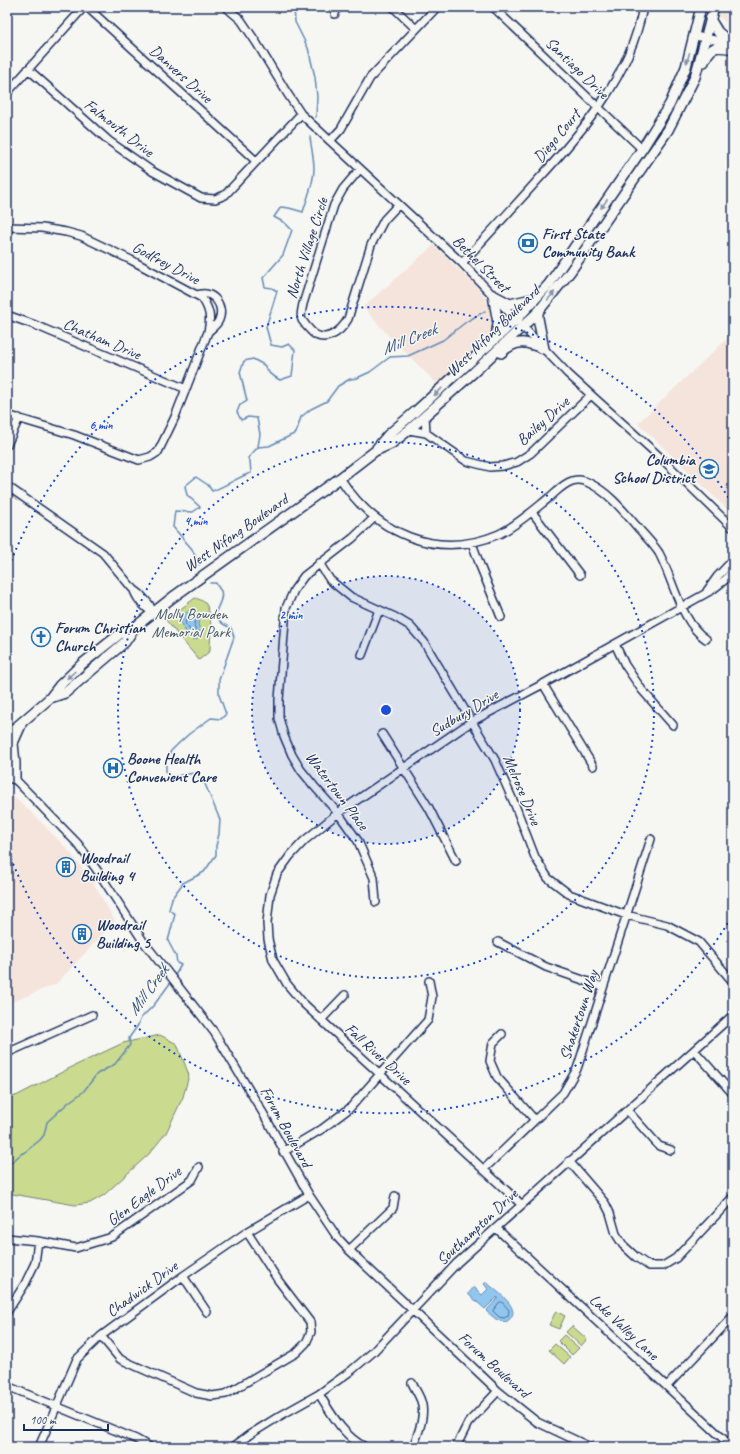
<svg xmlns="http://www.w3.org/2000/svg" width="740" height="1454" font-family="Caveat,sans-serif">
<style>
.built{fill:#f5e4dc}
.green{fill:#cada8e;stroke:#728476}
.water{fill:#91c7ef;stroke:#628ab5}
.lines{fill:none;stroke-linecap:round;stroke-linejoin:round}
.shore{stroke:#4a6c98;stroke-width:1}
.stream{stroke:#628ab5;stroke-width:1.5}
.minor-casing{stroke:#1b2f5e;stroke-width:10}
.major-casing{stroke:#1b2f5e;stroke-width:12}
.minor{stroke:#f6f6f2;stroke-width:7}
.major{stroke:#f6f6f2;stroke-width:9}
.oneway{fill:#8892a8}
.ring{fill:none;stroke:#1d4ed8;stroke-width:2;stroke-dasharray:2 4}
.labels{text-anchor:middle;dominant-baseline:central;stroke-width:3;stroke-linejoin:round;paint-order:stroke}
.street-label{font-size:16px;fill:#1b2f5e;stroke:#f6f6f2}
.poi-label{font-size:16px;font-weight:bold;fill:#1b2f5e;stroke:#f6f6f2;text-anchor:start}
.park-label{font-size:16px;fill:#475a6a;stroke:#f6f6f2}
.water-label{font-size:17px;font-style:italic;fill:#385582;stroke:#f6f6f2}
.centre{fill:#1d4ed8;stroke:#f6f6f2;stroke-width:2}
.ring-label{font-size:12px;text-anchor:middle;font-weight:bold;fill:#1d4ed8;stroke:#f6f6f2;stroke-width:3;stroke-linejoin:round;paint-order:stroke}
</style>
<rect width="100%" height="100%" fill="#f6f6f2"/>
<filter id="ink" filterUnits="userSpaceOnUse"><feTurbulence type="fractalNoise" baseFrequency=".025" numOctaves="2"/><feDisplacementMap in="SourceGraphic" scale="8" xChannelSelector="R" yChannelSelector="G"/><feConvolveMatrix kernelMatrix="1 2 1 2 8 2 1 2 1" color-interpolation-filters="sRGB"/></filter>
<g filter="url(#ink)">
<!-- built -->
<path class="built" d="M719,7H733V28L719,17Z
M434,245L476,286L484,296L492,310L495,330L492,335L438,385L388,335L363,307Z
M733,333V515L638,423Z
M7,791L34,815L69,851L94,884L115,921L56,984L7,1004Z"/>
<!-- green -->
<path class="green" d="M195,598C199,599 205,601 207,606C213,619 210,637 210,651L199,660L182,640L166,620Z
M160,1035L177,1044L189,1075L183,1097L166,1133L149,1154L104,1195L90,1203L75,1205L7,1193V1099L18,1095L70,1068L123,1043Z
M556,1311L565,1316L559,1329L549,1325Z
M572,1326L587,1339L581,1346L566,1332Z
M564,1335L579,1348L572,1355L558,1341Z
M555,1344L570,1357L564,1364L549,1350Z"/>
<!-- water -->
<path class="water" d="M187,612L195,613L199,618L198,624L201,635L195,640L189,636L181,624L182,617Z
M486,1282C497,1292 526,1310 506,1322L497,1320L486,1311L498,1298L497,1297L485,1309L468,1294L474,1287L482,1295L488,1289L484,1284Z"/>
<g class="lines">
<!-- shore -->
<path class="shore" d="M188,616H192L195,619L194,625L196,632L194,634L192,633L185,623L186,619Z
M500,1302H502L509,1310L508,1316L504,1318L499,1317L493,1311Z"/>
<!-- stream -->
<path class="stream" d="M294,7L295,22L308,48L315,77L317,97L316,117
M258,447L260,434L257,418L248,417L241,420L237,412L240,405L247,401L240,372L244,361L253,359L264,365L270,374L280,380L292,376L295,350L289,344L282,347L271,345L266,327L277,291L272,288L265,287L263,278L283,255L292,230L285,223L274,217L281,207L289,208L303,212C307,198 314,183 314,169C314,158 311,147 310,137
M199,565L192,549L173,527L175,511L193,512L200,507L187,495L185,486L196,477L208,485L212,491C226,486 238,477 251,473L250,461L248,458L258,447L269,446L296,433L301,417L311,409L327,401L338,386L350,379L357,378L370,372L390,357L408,356L443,340L466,322L485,311
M174,977L181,965L177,963L176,956L168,941L175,914L169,910L172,898L183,883L204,872L216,855V846L219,834L220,820L205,784L195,773L181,775L173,778L166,773V760L171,751L179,743L189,734L211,718L221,719L226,714L219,695V680L234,637L231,628L223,624L215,616C216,607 224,600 221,591C219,588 217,586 216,583H210
M7,1164L12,1162L21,1154L25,1152L40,1140L44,1135L47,1122L69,1102L83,1092L97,1074L115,1064L130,1045L129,1038L138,1025L141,1018L154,1005L171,982"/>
<defs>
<path id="minor" d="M87,7L256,161
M226,7L241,20L256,42L287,93L301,114L462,263L568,374L661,458L733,528
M393,7L416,29
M493,7L642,149
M335,14L337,7
M695,36L720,41L731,47
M28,69L109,141L152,171L201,198L215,199L225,195L301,114
M7,93L84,7
M330,141L341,129L370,78L437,7
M360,169L343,189L334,205L303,304C302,309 300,315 302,320C304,323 307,327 310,330C323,345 340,333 348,319L371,245L384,220L398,205
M7,227L42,228L66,232L81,236L131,260L202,298C210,310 211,317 208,332L175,417L158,452L150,457L139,460L74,435L7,415
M462,263C487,236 512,209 536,182C583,131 630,77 643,7
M197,295C212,289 225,305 219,320C217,325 212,328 208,332
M7,315L35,325L186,389
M425,415L426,433
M409,430L426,433L466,461L490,467L503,466L517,462L531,453L591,395
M7,445L19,418
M340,478C375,533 436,561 499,534C516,526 535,509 550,497C557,491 563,484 572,481C578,479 584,480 589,483C610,493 625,513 640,530C646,537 654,545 659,553C673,579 681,623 706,639
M7,486L103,553L132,588L140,594L149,604L153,613
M532,512L580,575
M374,518L353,538L304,576L294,590L286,608L279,700V718L284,736L292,755L301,770L314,786L338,813L358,841L374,878L376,902
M472,543L481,568L501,617
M319,563L330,580L351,597L395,617L410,626L424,642L495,760L515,805L535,857L548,878L569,894L626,915L667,925L699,942L733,982
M133,588C137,600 143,606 153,613
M707,591L717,577L733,560
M615,644L625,665L642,690L673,725
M362,655L379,610
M543,684L593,766
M382,734L429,808L456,861
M7,771L78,844L99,873L143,941L214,1032L263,1113L309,1195L337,1237L349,1250L498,1391L537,1422L590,1447
M498,942L546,967L603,987
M321,1020L345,995
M502,1034L493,1043L490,1061L497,1077L534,1119
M694,1050L733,1094
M7,1053L92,1015
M627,1110L659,1146L671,1150
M283,1152L322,1129L350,1108L428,1020L432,997L429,981
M569,1161L605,1203L610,1213L616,1234L623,1245L636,1257L649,1266H663L676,1258L733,1197
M484,1169L563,1093L577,1069L651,839
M521,1204L331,1029L303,1003L287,984L273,960L268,939L267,923L270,895L277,874L290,856L304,841L338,813L471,722L543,684L712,590L726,579L733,570
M496,1228L732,1447
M7,1238L38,1241L76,1248L112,1237L192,1180L199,1167
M349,1250L393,1208L395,1196
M183,1276L207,1312
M7,1312L25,1284L35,1263L38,1241
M101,1336L120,1359L196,1393L212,1396L226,1394L296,1353L306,1343L311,1332L310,1322L278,1280L247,1232
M412,1383C415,1389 419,1395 421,1401C426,1415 418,1434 413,1447
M7,1386L136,1439L150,1447
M667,1386L733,1316
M319,1394C331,1413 343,1436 365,1447
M39,1447L77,1359L101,1336L183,1276L247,1232L309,1195
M233,1447L249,1435L278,1417L319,1394L352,1370L373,1352L457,1263L733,1015
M456,1447L468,1423L498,1391"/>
<path id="major" d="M710,19L718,32L733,45
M704,62C711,45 716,46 733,49
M493,295L510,304L536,298
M493,295L498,323L496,338
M538,312V318L544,349
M501,353C517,338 527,342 544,349
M377,448L388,435L416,411L517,319L549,284L642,149L670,104L686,67L701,7
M50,698L65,693L125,642L135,627L173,597L340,478L375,451L391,444L409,430L473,373L538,312L570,272L668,130L695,77L714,7
M7,735L50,698L60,685L82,664L121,633L135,627
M7,777L15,779V763L13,743L21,725"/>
</defs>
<!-- minor casing -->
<use href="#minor" class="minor-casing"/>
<!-- major casing -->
<use href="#major" class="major-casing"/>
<!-- minor -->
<use href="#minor" class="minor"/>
<!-- major -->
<use href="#major" class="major"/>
</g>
<!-- one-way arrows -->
<defs><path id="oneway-solid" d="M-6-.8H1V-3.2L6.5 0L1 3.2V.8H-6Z"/></defs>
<g class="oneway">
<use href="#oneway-solid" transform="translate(688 58) rotate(106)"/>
<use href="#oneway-solid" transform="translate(604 204) rotate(125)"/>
<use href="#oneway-solid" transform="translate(551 296) rotate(-50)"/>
<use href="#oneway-solid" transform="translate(438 392) rotate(137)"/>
<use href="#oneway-solid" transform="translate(71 675) rotate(138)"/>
</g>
</g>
<!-- distance rings -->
<circle cx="386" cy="710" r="134" fill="#1d4ed8" fill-opacity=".12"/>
<g class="ring">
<circle cx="386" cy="710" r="134"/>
<circle cx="386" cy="710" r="268"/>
<path d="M731 918A403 403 0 0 1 7 848M7 572A403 403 0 0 1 731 502"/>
</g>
<!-- icons -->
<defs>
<symbol id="bank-ring" viewBox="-11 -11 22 22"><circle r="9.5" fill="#f6f6f2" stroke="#1f6fb2" stroke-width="1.5"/><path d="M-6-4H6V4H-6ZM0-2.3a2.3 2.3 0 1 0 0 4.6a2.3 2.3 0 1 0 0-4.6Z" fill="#1f6fb2"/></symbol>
<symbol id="school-ring" viewBox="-11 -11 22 22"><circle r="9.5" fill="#f6f6f2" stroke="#1f6fb2" stroke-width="1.5"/><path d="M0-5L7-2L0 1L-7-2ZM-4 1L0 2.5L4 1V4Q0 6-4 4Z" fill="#1f6fb2"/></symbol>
<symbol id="church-ring" viewBox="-11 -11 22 22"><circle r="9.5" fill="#f6f6f2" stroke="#1f6fb2" stroke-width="1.5"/><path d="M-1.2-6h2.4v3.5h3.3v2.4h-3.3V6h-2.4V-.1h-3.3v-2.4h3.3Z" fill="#1f6fb2"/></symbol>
<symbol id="hospital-ring" viewBox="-11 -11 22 22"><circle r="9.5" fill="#f6f6f2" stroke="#1f6fb2" stroke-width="1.5"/><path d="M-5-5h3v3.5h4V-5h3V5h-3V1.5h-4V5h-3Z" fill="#1f6fb2"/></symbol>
<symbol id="building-ring" viewBox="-11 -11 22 22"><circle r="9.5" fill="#f6f6f2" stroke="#1f6fb2" stroke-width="1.5"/><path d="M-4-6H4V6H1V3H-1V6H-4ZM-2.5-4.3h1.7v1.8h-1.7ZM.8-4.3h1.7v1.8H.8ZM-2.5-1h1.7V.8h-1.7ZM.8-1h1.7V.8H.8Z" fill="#1f6fb2"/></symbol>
</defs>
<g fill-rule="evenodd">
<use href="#bank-ring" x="517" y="232" width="22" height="22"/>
<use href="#school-ring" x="698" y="458" width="22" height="22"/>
<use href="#church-ring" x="30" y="626" width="22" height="22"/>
<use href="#hospital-ring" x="102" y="757" width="22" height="22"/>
<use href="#building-ring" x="55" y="856" width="22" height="22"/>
<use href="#building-ring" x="71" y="923" width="22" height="22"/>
</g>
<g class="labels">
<!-- street labels -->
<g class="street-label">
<text transform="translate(577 68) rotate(44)">Santiago Drive</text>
<text transform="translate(181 74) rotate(42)">Danvers Drive</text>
<text transform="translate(119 128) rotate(38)">Falmouth Drive</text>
<text transform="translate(557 136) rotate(-50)">Diego Court</text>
<text transform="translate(307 248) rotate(-72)">North Village Circle</text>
<text transform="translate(166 263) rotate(28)">Godfrey Drive</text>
<text transform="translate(481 264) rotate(45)">Bethel Street</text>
<text transform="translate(493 331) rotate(-44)">West Nifong Boulevard</text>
<text transform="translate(102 339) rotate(23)">Chatham Drive</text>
<text transform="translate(543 421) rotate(-42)">Bailey Drive</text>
<text transform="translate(236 533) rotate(-35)">West Nifong Boulevard</text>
<text transform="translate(464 713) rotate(-31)">Sudbury Drive</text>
<text transform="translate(522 790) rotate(67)">Melrose Drive</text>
<text transform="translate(337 791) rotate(53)">Watertown Place</text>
<text transform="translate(579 1015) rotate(-72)">Shakertown Way</text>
<text transform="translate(378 1054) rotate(42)">Fall River Drive</text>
<text transform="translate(286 1127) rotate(61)">Forum Boulevard</text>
<text transform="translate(144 1196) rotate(-37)">Glen Eagle Drive</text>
<text transform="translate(477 1227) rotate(-43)">Southampton Drive</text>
<text transform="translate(142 1289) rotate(-36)">Chadwick Drive</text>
<text transform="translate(624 1327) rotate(43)">Lake Valley Lane</text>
<text transform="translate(494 1365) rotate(42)">Forum Boulevard</text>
</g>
<!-- poi labels -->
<g class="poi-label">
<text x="542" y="234">First State<tspan x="542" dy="18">Community Bank</tspan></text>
<text x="695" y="460" text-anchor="end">Columbia<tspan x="695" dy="18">School District</tspan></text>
<text x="55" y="628">Forum Christian<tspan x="55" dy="18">Church</tspan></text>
<text x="127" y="759">Boone Health<tspan x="127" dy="18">Convenient Care</tspan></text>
<text x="80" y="858">Woodrail<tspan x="80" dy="18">Building 4</tspan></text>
<text x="96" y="925">Woodrail<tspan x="96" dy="18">Building 5</tspan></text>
</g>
<!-- park labels -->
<g class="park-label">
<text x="191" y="614">Molly Bowden<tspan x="191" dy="18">Memorial Park</tspan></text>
</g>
<!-- water labels -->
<g class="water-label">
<text transform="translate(409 339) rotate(-22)">Mill Creek</text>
<text transform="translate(148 990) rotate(-54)">Mill Creek</text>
</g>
</g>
<circle cx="386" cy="710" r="6" class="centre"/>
<g class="ring-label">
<text x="101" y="429">6 min</text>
<text x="196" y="525">4 min</text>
<text x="291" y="619">2 min</text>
</g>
<!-- margin -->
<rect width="740" height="1454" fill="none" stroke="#f6f6f2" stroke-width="24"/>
<rect x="12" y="12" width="716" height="1430" fill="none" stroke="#1b2f5e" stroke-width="1.5" filter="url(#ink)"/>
<!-- scale -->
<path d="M24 1424v6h84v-6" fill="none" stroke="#1b2f5e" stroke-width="2"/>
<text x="30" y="1424" font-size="12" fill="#1b2f5e" stroke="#f6f6f2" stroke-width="3" paint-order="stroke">100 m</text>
</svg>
